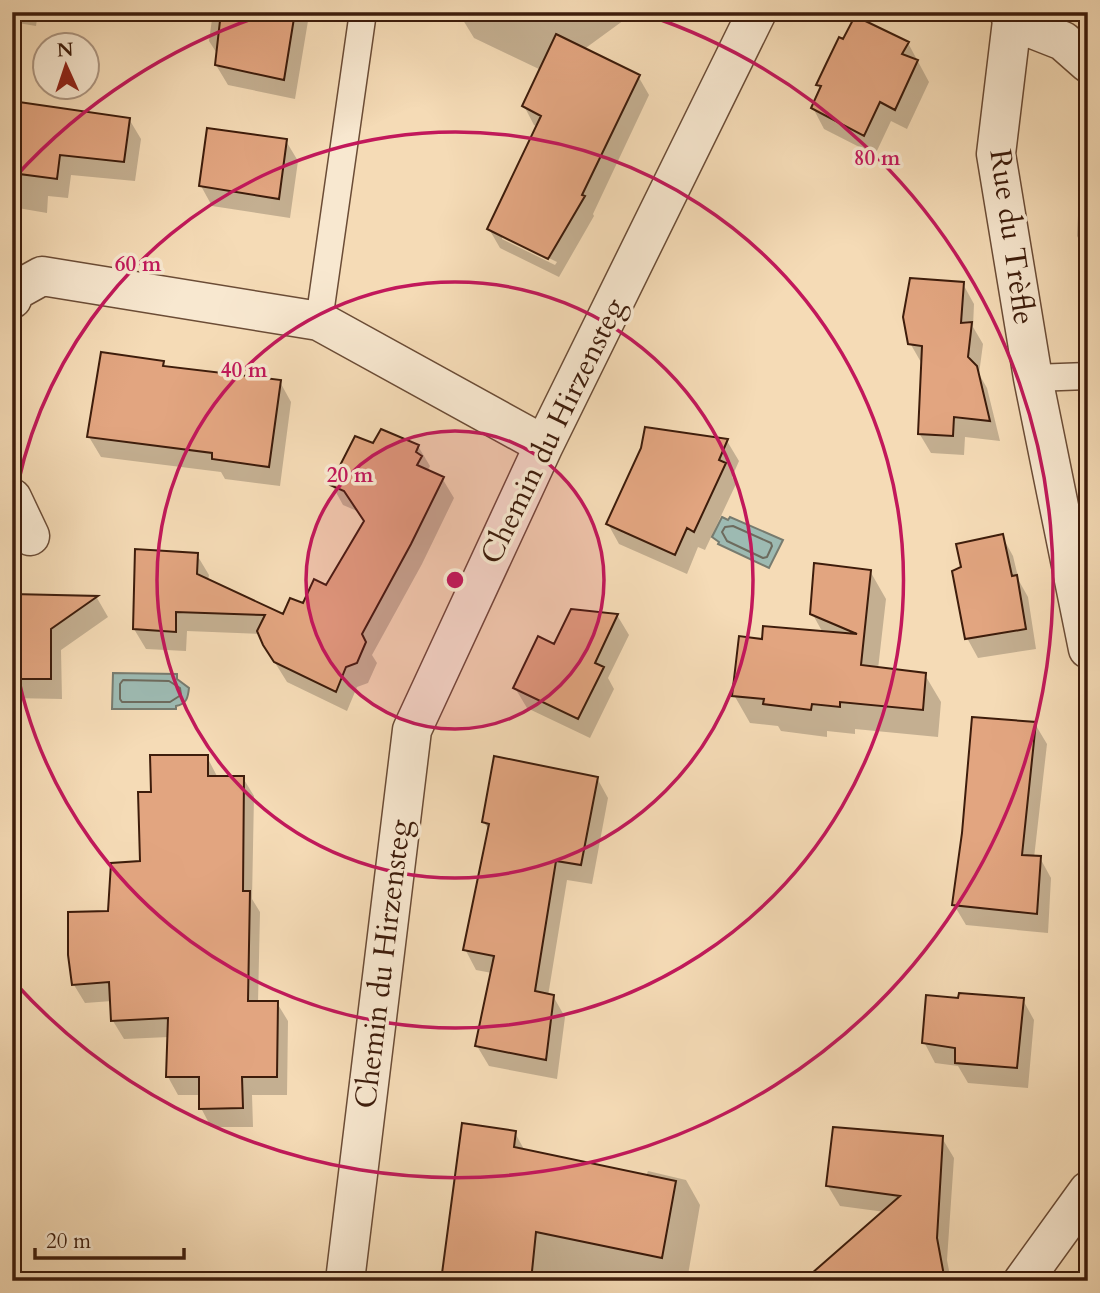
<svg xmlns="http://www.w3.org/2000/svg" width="1100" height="1293" font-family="Cardo,serif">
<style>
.water{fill:#9dbab2;stroke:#777b6f;stroke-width:2}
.shadow{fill:#0003;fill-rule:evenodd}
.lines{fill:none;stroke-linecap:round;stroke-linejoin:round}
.shore{stroke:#6d6b5e;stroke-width:2}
.building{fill:#e2a580;stroke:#3d1c0b;stroke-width:2}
.service-casing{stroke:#6b4c36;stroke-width:29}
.minor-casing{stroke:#6b4c36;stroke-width:41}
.service{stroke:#f8e8d0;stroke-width:26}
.minor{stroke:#f8e8d0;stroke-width:38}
.ring{fill:none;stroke:#c2185b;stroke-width:3.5}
.labels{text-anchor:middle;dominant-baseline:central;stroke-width:7;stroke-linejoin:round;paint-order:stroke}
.street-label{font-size:30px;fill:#3d1c0b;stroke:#f8e8d0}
.centre{fill:#c2185b;stroke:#f8e8d0;stroke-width:3.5}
.ring-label{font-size:21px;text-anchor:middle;font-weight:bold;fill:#c2185b;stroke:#f8e8d0;stroke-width:7;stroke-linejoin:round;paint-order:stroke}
</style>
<rect width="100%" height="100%" fill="#f5dbb6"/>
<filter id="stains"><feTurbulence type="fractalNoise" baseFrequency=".00286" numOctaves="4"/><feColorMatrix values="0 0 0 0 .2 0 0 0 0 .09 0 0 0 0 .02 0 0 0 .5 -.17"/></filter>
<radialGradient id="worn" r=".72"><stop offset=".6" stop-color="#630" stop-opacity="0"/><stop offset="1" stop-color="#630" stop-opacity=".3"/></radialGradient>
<!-- water -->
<path class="water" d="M722,517L728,520L730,517L783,540L769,568L718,544L719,542L712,537Z
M113,673L177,674V679L189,688C188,697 187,704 176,706V709H112Z"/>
<!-- shadow -->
<path class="shadow" d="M12,12H38L36,26L12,22Z
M213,12H307L309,15L295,99L228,85L216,65L218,55L209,41Z
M466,12H561L571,17L572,12H635L583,50L638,76L649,95L593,214L594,216L559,277L500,248L489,229L538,127L534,125L524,106L541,70L474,38L463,20ZM502,235L557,262L555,265L502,239Z
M652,12H689L687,20Z
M908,43L929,82L907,129L891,121L875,155L824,129L813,108L821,90L818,85Z
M12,103L129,119L141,139L135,181L71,175L68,198L48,196L47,213L12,207Z
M286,141L298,161L290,218L212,206L201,186Z
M1080,174L1088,175V273L1085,250L1077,236Z
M963,284L974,304L973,327L983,344L979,374L987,388L1000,441L965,437L964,455L931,453L919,433L922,364L910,343Z
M163,362L166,368L280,382L291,402L280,486L225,479L221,472L101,457L89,437Z
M727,441L739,461L732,477L736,484L705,550L698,547L687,574L619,544L608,524Z
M373,445L418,446L430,466L428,470L442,478L454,498L422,564L372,655L377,663L368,683L357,687L347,711L287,682L264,645L260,634L187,631L186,651L146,649L134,629L197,555L209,575L208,581L283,616L304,606L327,587L365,523L357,511L343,505L332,485Z
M1002,536L1013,556L1019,581L1028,597L1036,649L978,658L967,638L963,568Z
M870,571L886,599L878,669L925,675L941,702L938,737L855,729V734L827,731V737L781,731L778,726L750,723L734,695L763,641L823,633L812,613Z
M12,597L97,598L108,617L61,650L62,699L12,698Z
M617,615L629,635L608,678L614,689L590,738L527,708L515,688L555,647Z
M1035,724L1047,744L1034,858H1040L1051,878L1048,933L966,925L954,905Z
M207,757L218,778H243L254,796L252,899L260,912L258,1003H277L288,1021L287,1095H252L253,1127H211L201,1108V1095H178L168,1077L169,1037L124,1039L113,1021L112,1001L85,1003L74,985L109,913L141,863L152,793Z
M597,778L608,798L592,884L567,880L548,996H553L565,1017L557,1079L489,1066L477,1046L492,973L476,970L465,949L490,832L484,822Z
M1023,1000L1034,1020L1028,1088L968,1083L958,1066L935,1063L924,1042Z
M515,1133L525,1151L646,1176L648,1171L686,1180L700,1205L687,1281H442Z
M942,1138L954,1158L947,1260L951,1281H806L885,1212L840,1206L828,1186Z"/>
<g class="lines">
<!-- shore -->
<path class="shore" d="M733,526L771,543L772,546L767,557L763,558L727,541L722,532L725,527Z
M123,680L169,681L180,688L181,695L170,702H122L120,699V684Z"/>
</g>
<!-- building -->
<path class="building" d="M221,12H295L284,80L215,65Z
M855,16L909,42L902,54L918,60L895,110L880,102L864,136L811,108L821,86L816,85L826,64L839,37L843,39Z
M556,34L640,75L582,195L585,196L548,259L487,229L541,116L522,106Z
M12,101L130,118L124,162L60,155L57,179L12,173Z
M207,128L287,139L279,199L199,186Z
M910,278L964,282L961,323L972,322L968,357L977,366L990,421L954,417L953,436L918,434L922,346L908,344L903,317Z
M101,352L164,361L163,366L281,380L269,467L212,459V453L87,437Z
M645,427L728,439L719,460L726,463L694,532L687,528L675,555L606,524L641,448Z
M381,429L419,445L416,452L422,456L417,465L444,477L411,544L362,634L366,642L357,663L346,667L336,692L274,662L263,645L257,631L265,615L176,612V632L133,629L135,549L198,553L197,574L283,614L290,598L303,603L314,579L326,585L364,521L344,491L330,485L355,436L373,443Z
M1003,534L1012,576L1017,575L1026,629L965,639L952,571L961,567L956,544Z
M814,563L871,570L861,665L926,673L923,710L840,702V707L812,704L811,710L763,704L764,699L732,696L739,636L762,639L763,626L857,634L810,614Z
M12,594L98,596L51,629V679H12Z
M571,609L618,614L595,663L604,667L578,719L513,688L538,636L554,644Z
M972,717L1036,722L1022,855L1041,856L1037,914L952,905L962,833Z
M150,755H208V776H244L243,891H250L248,1001H278L277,1077H242L243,1108L199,1109V1077H166L168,1018L111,1021L109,982L72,985L68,955V912L108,911L111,863L140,861L138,792H151Z
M494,756L598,777L581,865L556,861L535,991L554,995L546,1060L475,1046L494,956L463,950L489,824L482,822Z
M959,993L1024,998L1017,1068L955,1063V1048L922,1043L926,995L958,998Z
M462,1123L516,1131L514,1147L676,1181L662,1258L536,1232L531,1281H441Z
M833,1127L943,1136L937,1238L945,1281H803L900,1196L826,1186Z"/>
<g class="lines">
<defs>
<path id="service" d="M319,321L363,12
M1033,378L1088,376"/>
<path id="minor" d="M1009,12L1012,21L996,154L1033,378L1088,649
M1012,21L1063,41L1088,63
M12,299L15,291L42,276L319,321L544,445
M12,498L30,536
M345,1281L412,730L544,445L757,12
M1023,1281L1088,1191"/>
</defs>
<!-- service casing -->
<use href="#service" class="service-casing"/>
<!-- minor casing -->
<use href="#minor" class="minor-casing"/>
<!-- service -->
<use href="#service" class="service"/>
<!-- minor -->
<use href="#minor" class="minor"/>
</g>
<!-- distance rings -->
<circle cx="455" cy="580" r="149" fill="#c2185b" fill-opacity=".12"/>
<g class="ring">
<circle cx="455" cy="580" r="149"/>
<circle cx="455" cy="580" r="298"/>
<path d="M13 510A448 448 0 1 1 13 650"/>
<path d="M15 177A597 597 0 0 1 266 14M644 14A597 597 0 1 1 15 983"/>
</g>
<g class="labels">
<!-- street labels -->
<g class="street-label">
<text transform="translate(1012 237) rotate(82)">Rue du Trèfle</text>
<text transform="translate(553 431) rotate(-64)">Chemin du Hirzensteg</text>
<text transform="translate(383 964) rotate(-83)">Chemin du Hirzensteg</text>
</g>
</g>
<circle cx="455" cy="580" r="10" class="centre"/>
<g class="ring-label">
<text x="877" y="165">80 m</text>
<text x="138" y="271">60 m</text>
<text x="244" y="377">40 m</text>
<text x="350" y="482">20 m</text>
</g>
<!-- margin -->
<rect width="1100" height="1293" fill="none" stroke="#f5dbb6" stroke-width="42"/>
<rect x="14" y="14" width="1072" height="1265" fill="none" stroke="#3d1c0b" stroke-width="3.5"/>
<rect x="21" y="21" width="1058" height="1251" fill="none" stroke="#3d1c0b" stroke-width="2"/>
<!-- north arrow -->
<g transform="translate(66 66) rotate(357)"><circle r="33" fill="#f8e8d0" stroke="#ad9681" stroke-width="2"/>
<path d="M0-5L12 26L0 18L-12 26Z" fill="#8f2418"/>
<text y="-10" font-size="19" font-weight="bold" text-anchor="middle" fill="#3d1c0b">N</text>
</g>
<!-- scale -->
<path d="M35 1248v10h149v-10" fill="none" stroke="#3d1c0b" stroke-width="3.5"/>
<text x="46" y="1248" font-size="21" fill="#3d1c0b" stroke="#f8e8d0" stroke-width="5" paint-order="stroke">20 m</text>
<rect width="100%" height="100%" filter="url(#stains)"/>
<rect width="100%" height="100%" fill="url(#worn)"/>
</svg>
